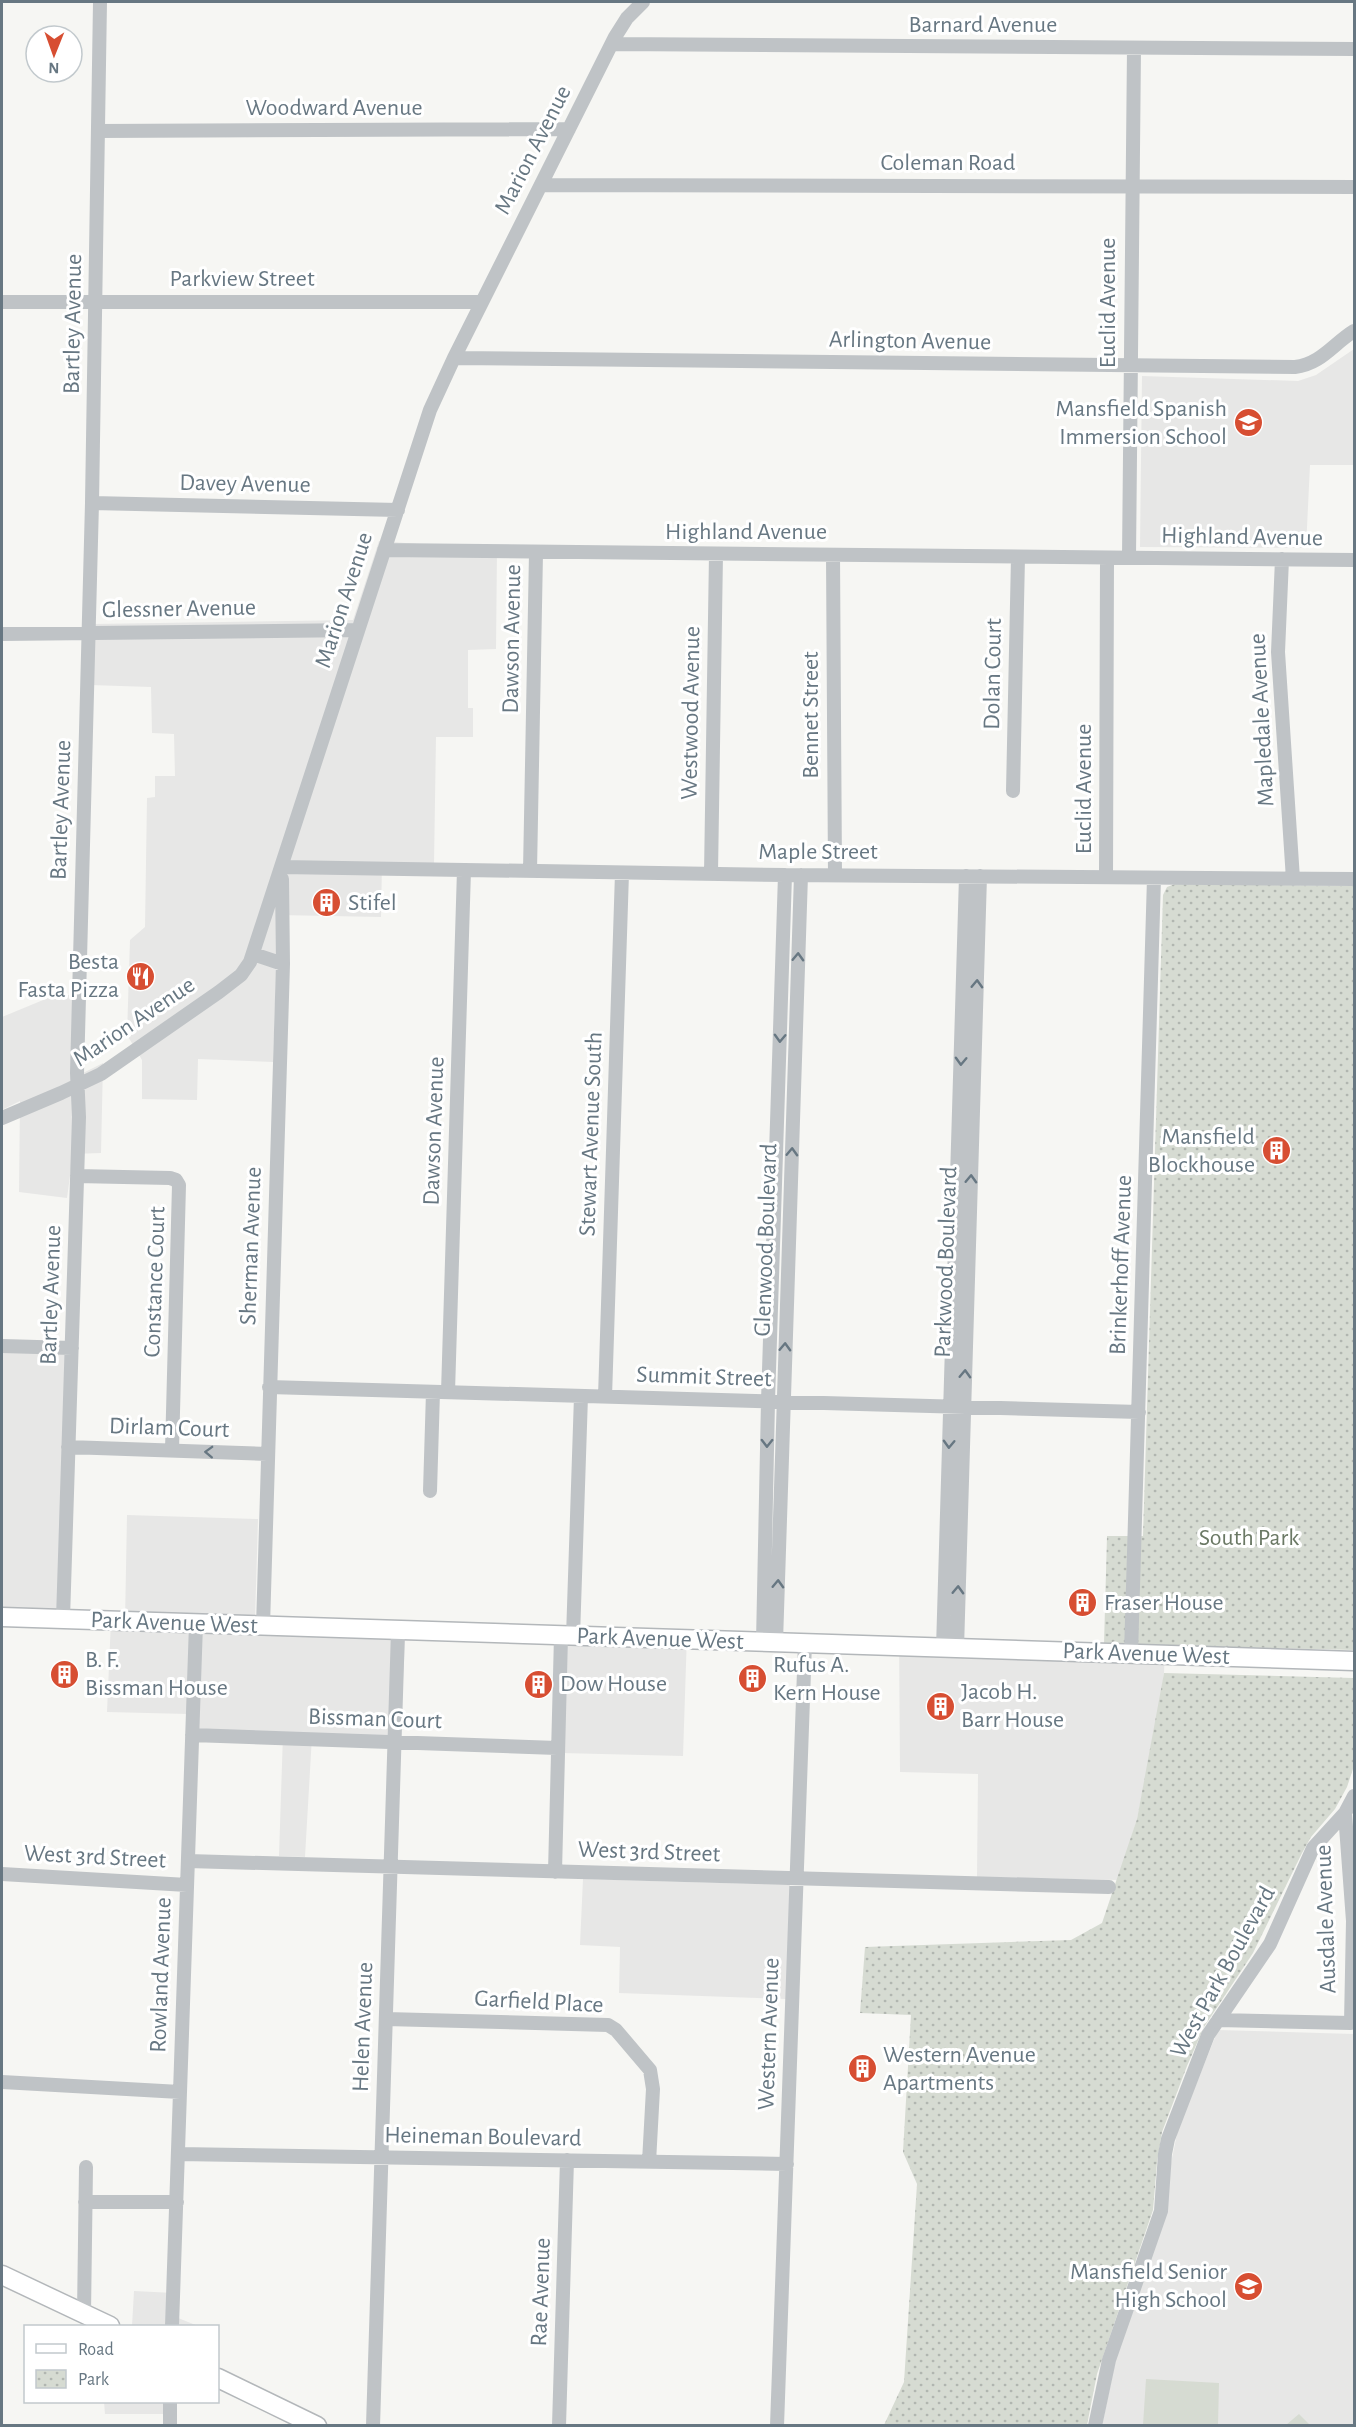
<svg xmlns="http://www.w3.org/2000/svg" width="1356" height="2427" font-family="'Alegreya Sans',sans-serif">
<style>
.built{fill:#e7e7e6}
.green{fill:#d6dbd2}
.park{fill:url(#park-dots)}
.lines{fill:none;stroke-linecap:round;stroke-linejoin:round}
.major-casing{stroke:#b3b7ba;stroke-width:21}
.minor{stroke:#bfc3c6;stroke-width:14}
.major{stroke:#fff;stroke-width:18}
.oneway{stroke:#677782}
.labels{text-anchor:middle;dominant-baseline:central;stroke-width:6;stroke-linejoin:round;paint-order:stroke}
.street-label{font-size:24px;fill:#677782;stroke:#fff}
.poi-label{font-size:24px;fill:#677782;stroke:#fff;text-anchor:start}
.park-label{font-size:24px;fill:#6b7965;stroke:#fff}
</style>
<defs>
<pattern id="park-dots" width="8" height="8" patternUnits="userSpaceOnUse" patternTransform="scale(1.5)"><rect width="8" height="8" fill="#d6dbd2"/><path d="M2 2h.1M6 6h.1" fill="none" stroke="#b1b6b0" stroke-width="1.8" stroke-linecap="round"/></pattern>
</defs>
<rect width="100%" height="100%" fill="#f6f6f3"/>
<!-- built -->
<path class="built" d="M1354,349V465H1310L1306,548L1140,547L1142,376L1298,381L1316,375Z
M379,541L497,550L496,649L468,650V708H473V737H436L434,864L382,863L381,917L278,915L273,1062L198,1059L197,1100L142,1099V1060L127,1035L130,940L145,927L147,798L155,797V776H175L174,734L152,733L151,687L90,685L93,624L353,620Z
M64,995H74L73,1078L103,1063L101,1153L73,1154L67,1198L19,1192L20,1101L2,1110V1017L48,998Z
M2,1350L65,1352L59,1616L2,1614Z
M127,1515L258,1519L255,1620L406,1622L400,1737L312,1736L305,1857L279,1856L283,1734L189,1731L188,1714L107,1712L111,1620L125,1621Z
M565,1629L687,1634L683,1756L561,1753Z
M899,1638L1165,1646L1164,1673L1159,1709L1137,1819L1118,1880L977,1877L978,1774L900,1772Z
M583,1879L790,1885L786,1999L619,1993L620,1947L580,1945Z
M1218,2030L1354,2034V2425L1102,2426L1116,2358L1167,2213L1171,2163L1178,2129Z
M134,2291L174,2293L173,2316L198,2326H132Z
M104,2402H171V2414H105Z"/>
<!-- green -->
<path class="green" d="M1146,2379L1219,2383L1218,2425H1143Z
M1299,2414L1310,2425H1286Z"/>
<!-- park -->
<path class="park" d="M1175,884L1354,886V1650L1104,1644L1107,1536H1143L1163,895L1167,887Z
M1164,1673L1353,1678L1354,1766L1347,1787L1335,1809L1311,1837L1302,1853L1253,1953L1204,2027L1187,2066L1162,2132L1157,2162L1153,2210L1097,2374L1087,2425H884L904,2382L917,2184L903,2152L911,2015L860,2013L865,1947L1071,1940L1102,1923L1137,1819Z"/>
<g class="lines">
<defs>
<path id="major" d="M2,1617L1354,1661
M2,2275L110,2326
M218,2378L317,2426"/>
</defs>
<!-- major casing -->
<use href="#major" class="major-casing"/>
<!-- minor -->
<path class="minor" d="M612,44L1354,49
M98,131L569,129
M541,185L1354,187
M2,302H482
M454,358L1295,367C1321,364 1333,344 1354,331
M92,503L398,510
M384,550L1354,560
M833,555L835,875
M1129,558L1134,48
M1282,559L1278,652L1293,879
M2,634L358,630
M1013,791L1018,557
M282,867L785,875L1354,879
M530,871L536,553
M711,874L716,554
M1106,877L1107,558
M253,954L283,964
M2,1118L61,1093L101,1074L219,992L241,975L250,962L430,410L454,358L615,37L627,18L643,2
M77,1176L170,1178L176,1180L179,1185L172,1450
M2,1346L72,1348
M269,1387L1139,1412
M448,1392L464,870
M605,1397L622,873
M68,1447L267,1454
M430,1491L433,1392
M63,1619L79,1117L77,1073L92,503L100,2
M263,1626L283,964L282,879
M573,1637L581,1396
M763,1642L768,1401L785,875
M776,1642L801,875
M943,1648L966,876
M957,1649L980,876
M1131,1654L1154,878
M192,1735L557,1748
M188,1861L1109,1887
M555,1872L561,1636
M2,1874L187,1885
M386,2019L608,2025L616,2030L650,2070L653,2089L649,2162
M1218,2020L1351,2023L1353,1921L1345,1813
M2,2082L180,2092
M178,2154L787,2164
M85,2202H177
M84,2314L86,2167
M172,2326L196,1624
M170,2426V2402
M373,2426L398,1631
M559,2426L567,2160
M777,2426L805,1643
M1095,2426L1109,2360L1161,2211L1165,2154L1168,2139L1208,2035L1270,1944L1313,1848L1345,1813L1354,1796"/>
<!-- major -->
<use href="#major" class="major"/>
</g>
<!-- one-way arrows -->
<defs><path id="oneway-chevron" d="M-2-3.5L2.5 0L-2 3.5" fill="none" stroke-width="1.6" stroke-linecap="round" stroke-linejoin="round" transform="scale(1.5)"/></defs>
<g class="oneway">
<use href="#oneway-chevron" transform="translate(798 957) rotate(-88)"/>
<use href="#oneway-chevron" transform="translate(977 984) rotate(-88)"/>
<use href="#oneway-chevron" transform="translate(780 1038) rotate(92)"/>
<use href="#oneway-chevron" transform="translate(961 1061) rotate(92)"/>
<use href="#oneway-chevron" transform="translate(792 1152) rotate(-88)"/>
<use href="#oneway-chevron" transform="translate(971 1179) rotate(-88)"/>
<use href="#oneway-chevron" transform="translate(785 1347) rotate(-88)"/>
<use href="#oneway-chevron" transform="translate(965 1374) rotate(-88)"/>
<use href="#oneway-chevron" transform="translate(767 1443) rotate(91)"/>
<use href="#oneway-chevron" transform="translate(949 1444) rotate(92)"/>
<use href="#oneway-chevron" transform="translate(209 1452) rotate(-178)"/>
<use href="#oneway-chevron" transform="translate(778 1584) rotate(-88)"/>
<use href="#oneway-chevron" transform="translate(958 1590) rotate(-88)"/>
</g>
<!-- icons -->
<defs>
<symbol id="school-disc" viewBox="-11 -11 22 22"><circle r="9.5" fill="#d74e32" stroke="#fff"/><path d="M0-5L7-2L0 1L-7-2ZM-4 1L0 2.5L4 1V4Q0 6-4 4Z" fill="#fff"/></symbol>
<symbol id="building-disc" viewBox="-11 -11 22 22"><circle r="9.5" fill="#d74e32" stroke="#fff"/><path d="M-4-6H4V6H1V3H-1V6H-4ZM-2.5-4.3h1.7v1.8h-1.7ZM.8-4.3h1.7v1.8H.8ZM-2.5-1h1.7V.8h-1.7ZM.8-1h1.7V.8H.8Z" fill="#fff"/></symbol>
<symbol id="restaurant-disc" viewBox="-11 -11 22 22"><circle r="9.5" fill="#d74e32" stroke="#fff"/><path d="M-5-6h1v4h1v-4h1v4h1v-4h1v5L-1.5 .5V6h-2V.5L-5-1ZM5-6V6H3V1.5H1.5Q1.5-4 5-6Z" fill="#fff"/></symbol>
</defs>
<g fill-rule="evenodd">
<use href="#school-disc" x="1232" y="406" width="33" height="33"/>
<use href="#building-disc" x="310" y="886" width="33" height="33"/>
<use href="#restaurant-disc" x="124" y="960" width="33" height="33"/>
<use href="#building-disc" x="1260" y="1134" width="33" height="33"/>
<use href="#building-disc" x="1066" y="1586" width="33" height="33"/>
<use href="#building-disc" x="48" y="1658" width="33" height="33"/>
<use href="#building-disc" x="736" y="1662" width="33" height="33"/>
<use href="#building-disc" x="522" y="1668" width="33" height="33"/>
<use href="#building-disc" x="924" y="1690" width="33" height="33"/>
<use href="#building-disc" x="846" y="2052" width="33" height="33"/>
<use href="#school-disc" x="1232" y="2270" width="33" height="33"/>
</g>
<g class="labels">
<!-- street labels -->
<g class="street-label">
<text x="983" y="25">Barnard Avenue</text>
<text x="334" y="108">Woodward Avenue</text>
<text transform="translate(533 150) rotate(-63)">Marion Avenue</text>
<text x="948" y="163">Coleman Road</text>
<text x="242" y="279">Parkview Street</text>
<text transform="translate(1108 303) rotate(-90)">Euclid Avenue</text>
<text transform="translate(73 324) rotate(-89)">Bartley Avenue</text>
<text transform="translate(910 341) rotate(1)">Arlington Avenue</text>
<text transform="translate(245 484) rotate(1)">Davey Avenue</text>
<text x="746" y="532">Highland Avenue</text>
<text transform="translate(1242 537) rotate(1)">Highland Avenue</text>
<text transform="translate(344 600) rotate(-72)">Marion Avenue</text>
<text transform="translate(179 609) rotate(-1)">Glessner Avenue</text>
<text transform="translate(512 639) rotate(-89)">Dawson Avenue</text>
<text transform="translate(993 674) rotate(-89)">Dolan Court</text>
<text transform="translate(691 713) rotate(-89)">Westwood Avenue</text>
<text transform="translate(811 715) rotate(-90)">Bennet Street</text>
<text transform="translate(1262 720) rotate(-93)">Mapledale Avenue</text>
<text transform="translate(1084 789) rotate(-90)">Euclid Avenue</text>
<text transform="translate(61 810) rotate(-88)">Bartley Avenue</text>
<text x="818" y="852">Maple Street</text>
<text transform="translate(134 1022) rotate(-34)">Marion Avenue</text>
<text transform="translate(434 1131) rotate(-88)">Dawson Avenue</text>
<text transform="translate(591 1134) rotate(-88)">Stewart Avenue South</text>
<text transform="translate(766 1240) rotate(-88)">Glenwood Boulevard</text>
<text transform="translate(251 1246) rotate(-88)">Sherman Avenue</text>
<text transform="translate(946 1262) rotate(-88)">Parkwood Boulevard</text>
<text transform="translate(1121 1265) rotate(-88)">Brinkerhoff Avenue</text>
<text transform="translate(155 1282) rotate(-88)">Constance Court</text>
<text transform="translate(51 1295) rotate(-88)">Bartley Avenue</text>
<text transform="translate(704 1377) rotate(2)">Summit Street</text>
<text transform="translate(169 1428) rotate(2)">Dirlam Court</text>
<text transform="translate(174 1623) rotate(2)">Park Avenue West</text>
<text transform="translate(660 1639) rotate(2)">Park Avenue West</text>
<text transform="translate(1146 1654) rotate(2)">Park Avenue West</text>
<text transform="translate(375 1719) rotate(2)">Bissman Court</text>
<text transform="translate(649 1852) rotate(2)">West 3rd Street</text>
<text transform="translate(95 1857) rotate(3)">West 3rd Street</text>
<text transform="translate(1326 1919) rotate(-92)">Ausdale Avenue</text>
<text transform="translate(1223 1972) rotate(-61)">West Park Boulevard</text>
<text transform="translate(161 1975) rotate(-88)">Rowland Avenue</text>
<text transform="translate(539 2002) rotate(3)">Garfield Place</text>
<text transform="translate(363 2027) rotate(-88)">Helen Avenue</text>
<text transform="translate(769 2034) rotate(-88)">Western Avenue</text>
<text transform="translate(483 2137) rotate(1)">Heineman Boulevard</text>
<text transform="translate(541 2292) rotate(-88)">Rae Avenue</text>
</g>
<!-- poi labels -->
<g class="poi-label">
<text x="1227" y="409" text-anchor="end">Mansfield Spanish<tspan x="1227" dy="28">Immersion School</tspan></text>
<text x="348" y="903">Stifel</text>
<text x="119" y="962" text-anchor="end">Besta<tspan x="119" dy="28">Fasta Pizza</tspan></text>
<text x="1255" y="1137" text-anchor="end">Mansfield<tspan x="1255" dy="28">Blockhouse</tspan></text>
<text x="1104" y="1603">Fraser House</text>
<text x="85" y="1660">B. F.<tspan x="85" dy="28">Bissman House</tspan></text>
<text x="773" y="1665">Rufus A.<tspan x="773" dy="28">Kern House</tspan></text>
<text x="560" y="1684">Dow House</text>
<text x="961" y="1692">Jacob H.<tspan x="961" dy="28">Barr House</tspan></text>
<text x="883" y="2055">Western Avenue<tspan x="883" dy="28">Apartments</tspan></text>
<text x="1227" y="2272" text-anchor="end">Mansfield Senior<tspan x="1227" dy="28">High School</tspan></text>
</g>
<!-- park labels -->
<g class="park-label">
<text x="1249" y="1538">South Park</text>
</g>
</g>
<!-- border -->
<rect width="1356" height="2427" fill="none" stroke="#677782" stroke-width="6"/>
<!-- legend -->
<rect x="24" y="2325" width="195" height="78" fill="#ffffff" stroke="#c2c9cd" stroke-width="1.5"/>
<rect x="36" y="2344" width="30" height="9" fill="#ffffff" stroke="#c2c9cd" stroke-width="1.5"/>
<text x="78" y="2355" font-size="18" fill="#677782">Road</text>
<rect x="36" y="2370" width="30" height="18" fill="url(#park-dots)" stroke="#c2c9cd" stroke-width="1.5"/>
<text x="78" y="2385" font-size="18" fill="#677782">Park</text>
<!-- north arrow -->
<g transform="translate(54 54) rotate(181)"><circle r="28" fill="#ffffff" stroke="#c2c9cd" stroke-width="1.5"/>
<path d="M0-4.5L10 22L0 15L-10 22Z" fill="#d74e32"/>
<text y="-9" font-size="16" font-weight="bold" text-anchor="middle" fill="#677782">N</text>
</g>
</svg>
